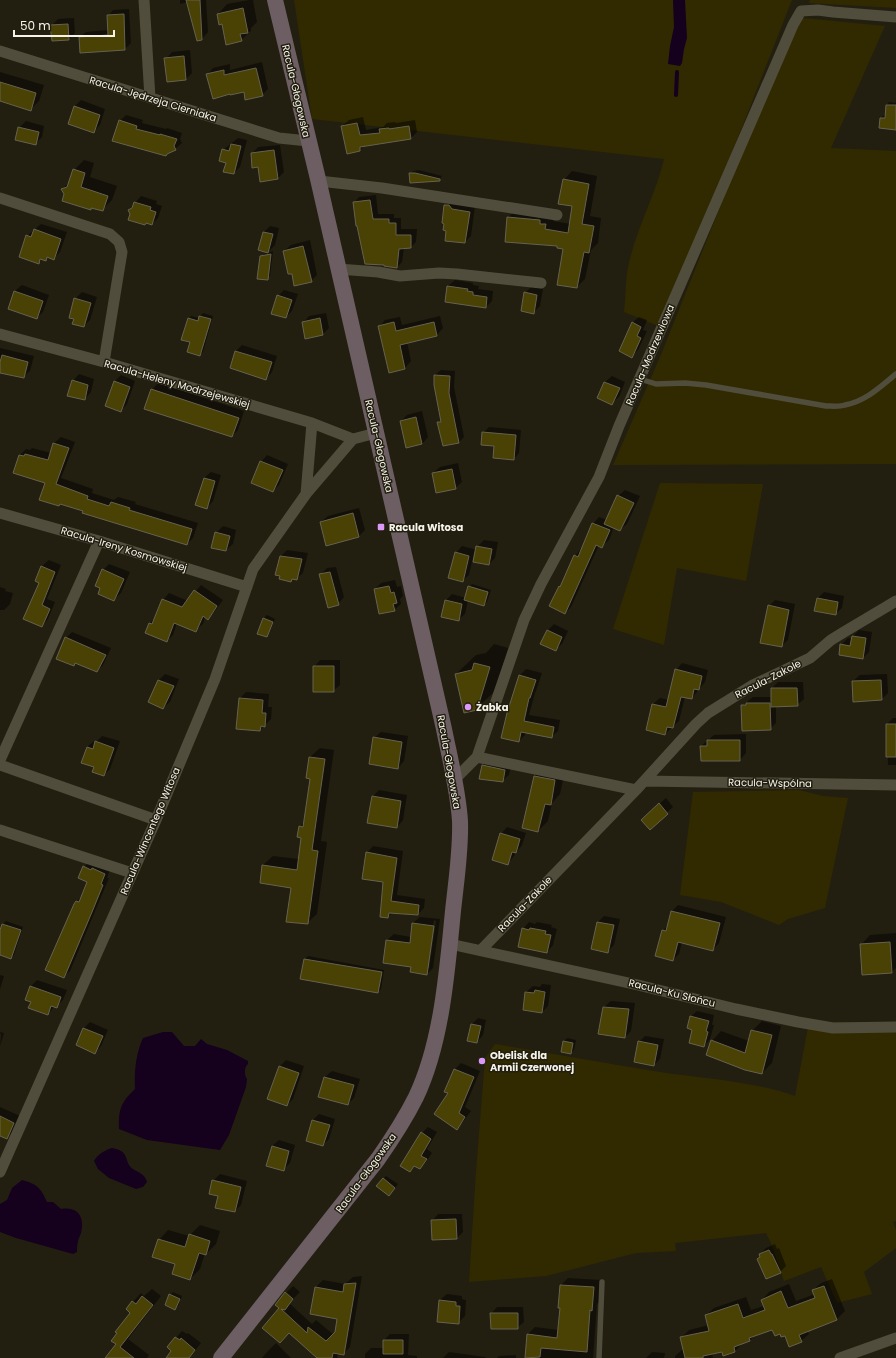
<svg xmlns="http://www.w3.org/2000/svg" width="896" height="1358" font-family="Poppins,sans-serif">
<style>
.green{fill:#312a01}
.water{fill:#15001e}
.shadow{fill:#0007;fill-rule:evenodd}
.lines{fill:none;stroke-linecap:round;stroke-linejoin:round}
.stream{stroke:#15001e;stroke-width:4}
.building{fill:#4a4105;stroke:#656250}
.lane{stroke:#504d3c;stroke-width:5.5}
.street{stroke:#504d3c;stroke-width:11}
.secondary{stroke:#6c5e63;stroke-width:16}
.poi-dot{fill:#db99f5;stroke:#221f10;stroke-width:1.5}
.labels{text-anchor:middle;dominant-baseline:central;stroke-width:3;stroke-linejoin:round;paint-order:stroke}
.street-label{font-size:10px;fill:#f6f4ea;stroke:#221f10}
.poi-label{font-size:10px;font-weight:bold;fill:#f6f4ea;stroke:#221f10;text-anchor:start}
</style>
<rect width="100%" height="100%" fill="#221f10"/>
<!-- green -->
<path class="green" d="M294,0H792L663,328L624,312C626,296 625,279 629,263C637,227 656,194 664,159L312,119Z
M810,0H896V8L809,3Z
M803,18L885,26L831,148L896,151V464L613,465L660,357L745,145L755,111Z
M660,483L763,484L746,581L677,568L664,645L613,629Z
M799,790L823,796L848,798L825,908L788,919L779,925L721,902L680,895L693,792Z
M809,1022H896V1221L893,1222L896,1230V1248L864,1272L872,1294L837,1303L821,1267L784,1281L771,1243L766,1233L675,1243L676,1251L636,1253L546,1276L469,1282L476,1172L485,1058L495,1044C550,1053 605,1063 660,1072C706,1079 752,1081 795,1096Z"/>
<!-- water -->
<path class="water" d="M673,0H685L687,38L684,49L682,63L680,66L668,64L670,46L674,27Z
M163,1032H172L184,1046H195L201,1039L207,1044L227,1050L248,1061V1064C244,1067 244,1075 247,1079L246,1087L229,1135L220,1150L147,1140L119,1129C118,1110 121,1102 135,1089C134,1072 136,1053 143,1038Z
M112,1148C131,1151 123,1162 133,1169C139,1173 145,1174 147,1182L143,1187L136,1189L109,1178L98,1169L94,1161C98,1154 105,1150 112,1148Z
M22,1180C37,1184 41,1188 47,1202H53L61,1209C78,1206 85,1217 81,1233C80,1236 78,1239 78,1242C77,1245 77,1248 77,1252L73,1254L16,1238L0,1232V1204L7,1200L12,1188Z"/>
<!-- shadow -->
<path class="shadow" d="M180,0H206L208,32L202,39L188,2L180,4Z
M249,0H253L257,22L251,28V31L241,40L222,23H219L218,14L227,4Z
M129,9L131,43L125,49L81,52L80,37L86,32L109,30L108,16L113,10Z
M74,18L75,33L69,39L51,26L58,19Z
M190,50L192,73L186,79L166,59L172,52Z
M262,62L268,89L262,95L244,91L207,75L213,68L230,64V70Z
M0,72L44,85L39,101L30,110L0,100Z
M81,100L105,109L100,125L93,132L69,124L75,106Z
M889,102L896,103V129L881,118L884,115L886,116L887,105Z
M126,115L143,120L142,123L166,129L167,128L182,133L180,139L182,143L175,149L120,121Z
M363,117L366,130L383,127L387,123L395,122L396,123L415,120L417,132L411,138L365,145L360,150L342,126L349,120Z
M26,121L44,126L42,137L35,144L19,128Z
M238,138L247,140L240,167L234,173L227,162L223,150Z
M280,145L284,172L277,179L259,166L252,154L258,147Z
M84,160L94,163L90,177L117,186L112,200L102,210L92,207L90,209L66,194L62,189L70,182L74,170Z
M419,170L442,176L439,180L410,174L413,171Z
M572,171L597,176L590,216L601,218L598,243L591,250L585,279L577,287L564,248L508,217L517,209L554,216L553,221L571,224L574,206L564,180Z
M376,195L378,214H394V218H401V229H417L416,242L411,247L404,248L402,262L397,267L354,203L359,197Z
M141,196L157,201L156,204L162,206L158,218L152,224L131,214L129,210Z
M451,199L475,206L471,236L465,242L448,230L445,205Z
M41,224L67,232L60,252L54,258L49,257L46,259L43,258L39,263L27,236Z
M270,226L279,228L275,245L268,252L264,232Z
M310,240L317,275L311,281L292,273L284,251L291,245Z
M273,251L270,276L267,279L261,257L264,254Z
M455,280L473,283V285L479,286L478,289L493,291L492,301L486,307L448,286Z
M22,285L49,295L43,312L37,318L9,308L15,291Z
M532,286L543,289L540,306L533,313L525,293Z
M284,290L298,294L292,311L286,317L278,296Z
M82,292L97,297L90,320L84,326L75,299Z
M203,313L213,316L203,352L200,355L192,342L189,318L191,316L199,318Z
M326,313L329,328L323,334L303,323L309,316Z
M440,316L443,328L437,335L407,342L411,361L405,368L389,372L379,327L385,320L400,317L402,325Z
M639,317L647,320L643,330L647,331L638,350L632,356V323Z
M242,345L277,356L272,372L266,379L231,367L236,351Z
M0,348L34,356L30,371L23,377L0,371Z
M441,370L455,371L454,387L464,437L459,442L438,423L441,420L435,375Z
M79,374L94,379L91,392L85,399L73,381Z
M121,375L135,381L127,404L121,411L114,382Z
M612,376L625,382L619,397L612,403L599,397L605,382Z
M158,383L244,411L238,430L232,436L152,390Z
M422,411L428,437L422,444L401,421L407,415Z
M489,427L521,430L519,453L514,459L495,445L483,433Z
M61,437L75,442L61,478L93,489L92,493L114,500L118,497L136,502L135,504L198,523L193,538L187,544L84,511L46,482L20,455L26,449L30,450L32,448L51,453L54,443Z
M267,455L288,464L279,485L273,491L261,462Z
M458,463L462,482L455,488L433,473L440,467Z
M211,472L221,475L213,501L207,508L204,478Z
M625,490L640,496L627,524L620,530L614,527L609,540L602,546L599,545L571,607L565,613L559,587L562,584L575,556L581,549L582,550L593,524L599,517L607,520L618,496Z
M359,508L365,530L359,536L327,545L321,522L328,516Z
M223,526L236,530L233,544L226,550L216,533Z
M484,540L498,542L495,558L489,564L474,553L469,575L462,581L456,553L462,546L477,550V547Z
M287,550L308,553L303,573L296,579L293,578L291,580L281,575V556Z
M49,560L61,565L47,599L55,602L48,619L42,626L40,582L37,581L42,566Z
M109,564L130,572L121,593L114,600L103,570Z
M336,567L344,597L338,604L320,575L327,568Z
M395,580L397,587L401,586L403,596L400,599L401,604L394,610L375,589L381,583Z
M472,584L491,590L487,602L484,605L468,600L465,614L458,620L446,600L452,594L466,598L469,587Z
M201,585L223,600L214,612L208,619L205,617L203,624L196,630L177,623L173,635L167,641L150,623L156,617L163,600L169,593L188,601Z
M0,587L6,589L5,591L13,593L10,604L4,610H0Z
M824,592L844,596L842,608L835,614L818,598Z
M775,600L795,604L788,640L781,646L769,606Z
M267,615L275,619L269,633L266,635L258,633L264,618Z
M554,624L568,631L562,644L555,650L548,630Z
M859,630L872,632L869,652L863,658L841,645L848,638L852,639L853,636Z
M72,632L111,648L103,665L97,671L76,662L73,665L66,638Z
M494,644L508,648L496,690L476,709L456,674L476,655L486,653Z
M320,660H340V685L333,691L314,667Z
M682,663L708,670L705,682L692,698L685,697L679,721L665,734L647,730L653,704L660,698L669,700L676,670Z
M526,669L542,673L536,691L535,693L529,715L560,720L558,731L551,737L526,732L525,735L519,741L520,675Z
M165,674L179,679L170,702L163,708L158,681Z
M887,674L888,693L882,699L853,681L860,675Z
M778,682H803L804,699L797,705L776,706V723L770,729L742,706L753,697H772V688Z
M246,692L269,694L268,707H272L271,719L260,730L240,698Z
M893,718H896V765H888L887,724Z
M381,732L408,736L404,761L398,768L374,738Z
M746,734V753L740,760L701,746L714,735Z
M102,736L120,741L110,769L104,775L95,766L87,747L94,741L96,742Z
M320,748L334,750L321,841L327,842L317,914L307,923L292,887L263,865L273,856L299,859L302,837L300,827L304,822L311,778L310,757Z
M489,759L511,764L509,775L502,781L482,766Z
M544,767L565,771L560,794L552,803L548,821L538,831L535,776Z
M379,790L407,795L403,820L397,827L372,797Z
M666,798L673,807L650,828L649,813Z
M507,827L526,833L522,845L508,864L501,834Z
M373,846L403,851L397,895L425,899L424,908L418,914L393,912L388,917L384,881L367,853Z
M90,861L111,867L107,878H109L70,971L63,977L77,901L82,896L88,881L84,867Z
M678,905L726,917L719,943L713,950L682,942L679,954L673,960L663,931L668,925L672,911Z
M604,916L620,919L614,945L608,951L598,922Z
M420,917L440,919L433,968L427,974L412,966L387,940L394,934L411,937L413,923ZM434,920L436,921L429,968H427Z
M6,921L23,927L14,955L11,958L0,954V933L3,924Z
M529,922L535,924L537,922L552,925L551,927L557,929L553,945L547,952L523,929Z
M896,933V968L892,972L861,945L870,935Z
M308,956L384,970L381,989L378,992L301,978L305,959Z
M0,975L4,976L0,989Z
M37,980L67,990L63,1000L57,1006H55L48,1014L32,1001L31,986Z
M542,984L551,985L548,1006L542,1012L524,1009L526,992L533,986L540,987Z
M611,1001L635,1003L631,1031L625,1037L604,1007Z
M697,1011L714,1015L712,1025H714L710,1039L704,1046L693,1029L690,1017Z
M478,1018L486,1020L483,1035L477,1042L468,1040L472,1024Z
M762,1021L781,1026L772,1063L762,1073L712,1041L721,1031L749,1041L752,1031Z
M90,1022L108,1030L101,1046L95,1052L77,1044L84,1028Z
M0,1032L4,1033L0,1046L1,1035Z
M645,1036L664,1039L660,1059L654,1065L639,1042Z
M567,1038L576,1040L574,1050L571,1053L564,1041Z
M286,1060L304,1066L293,1099L287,1105L280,1066Z
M461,1063L480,1071L465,1107L471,1111L463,1122L457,1128L450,1093L455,1069Z
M332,1071L360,1079L354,1098L348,1104L320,1096L325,1077Z
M0,1107L20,1116L13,1131L7,1138L0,1135Z
M319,1114L335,1119L329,1139L323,1145L313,1120Z
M428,1127L437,1132L427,1149L432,1153L426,1162L420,1168L416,1165L410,1171L422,1133Z
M279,1140L295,1145L290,1163L283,1170L272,1146Z
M220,1174L247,1181L241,1205L235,1211L213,1181Z
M386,1176L398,1184L392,1192L383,1179Z
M438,1214H462L463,1232L457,1238L432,1221Z
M200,1225L220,1231L216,1244L206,1254L205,1253L200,1269L190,1279L159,1240L168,1230L189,1236Z
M775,1244L777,1249L779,1248L786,1266L780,1272L761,1256L760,1254L766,1248Z
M362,1276L350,1347L343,1354L338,1353L337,1358H319L280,1308L286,1293L293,1286L300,1292L289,1303L312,1324L316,1320L334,1335L336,1333L338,1318L311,1313L316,1287L323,1280L345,1284L353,1277Z
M568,1278L601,1280L599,1302L597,1304L593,1358H596H526L528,1334L535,1327L559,1330L561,1285Z
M832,1279L845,1311L837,1319L807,1330L809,1334L801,1341L773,1329L755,1335L750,1340L743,1343L735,1351H723L712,1353L713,1358H675V1356L684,1348L681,1338L689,1330L709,1325L706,1315L714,1308L746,1297L751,1310L764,1306L762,1300L769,1292L789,1284L796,1301L815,1294L813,1290L821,1283Z
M152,1289L161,1296L128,1339L149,1355L147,1358H110L132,1312L133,1302L141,1293L144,1296Z
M173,1292L182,1296L178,1306L175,1308L170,1295Z
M447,1294L462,1296V1299L466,1300L465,1316L458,1323L440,1300Z
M497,1307H523L524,1322L517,1328L491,1314Z
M182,1331L187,1334L188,1333L201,1343L189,1358H167L173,1351L168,1347Z
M390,1334H409L408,1355L417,1356V1358H365V1354L371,1348H384V1340Z
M276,1343L291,1358H262L267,1352Z
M449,1352L485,1357L486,1358H443Z
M652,1352L665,1353L664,1358H646Z
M516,1355V1358H497L499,1356Z"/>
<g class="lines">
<!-- stream -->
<path class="stream" d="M676,95L677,72"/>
</g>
<!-- building -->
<path class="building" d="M186,0H200L202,40L197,41Z
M243,8L248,33L240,34L242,41L226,45L222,24L219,25L217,14Z
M124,14L125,50L80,53L79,37L108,35L107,15Z
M68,24L69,40L52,41L50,25Z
M184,56L186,80L167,82L164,58Z
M256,68L263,96L245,100L244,92L230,95V94L213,99L206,74L224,70V75Z
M0,82L36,93L31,111L0,101Z
M886,105H896V130L879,128L880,118H885Z
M74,106L100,115L94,133L68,124Z
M119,120L137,126L136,129L160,135V134L177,139L174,146L176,150L167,154L166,156L112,141Z
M357,123L360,135L380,133L379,129L389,128V129L409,126L411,139L360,147V151L347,154L341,126Z
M18,127L39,132L36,145L15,140Z
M231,144L241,146L234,174L223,172L226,163L219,161L222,149L229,151Z
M274,150L278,179L260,182L258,167L252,168L251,153Z
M73,169L85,173L81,187L108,196L103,211L91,208V210L62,201L64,194L61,189L67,187Z
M409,173H415L440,179V181L410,183Z
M563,179L589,184L582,224L594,226L589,253L584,252L577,288L557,285L563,249L557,248V246L505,242L507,217L540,220V224H546L545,229L568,233L572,206L558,204Z
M370,200L373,219H389V223H396V235H411V248L399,249L397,268L384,266V265L365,264L357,226H356L353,202Z
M134,202L151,207L150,210L156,212L152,225L146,223L145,225L128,220L130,214L128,210L132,208Z
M444,205H449L452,209L470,212L465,243L445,241L446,231L443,230L444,224L442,223Z
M34,229L61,239L54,260L47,257L46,261L40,259L39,264L19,257L26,235L31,237Z
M263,232L273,234L268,253L258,250Z
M303,246L312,282L294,286L292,274H288L283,251Z
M271,254L268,280L257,279L260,256Z
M447,286L468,289L467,291L473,292V295L487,297L486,308L445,302Z
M14,291L43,301L37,319L8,309Z
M524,292L537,295L534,314L521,311Z
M277,295L292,300L286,318L271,314Z
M74,298L91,303L84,327L72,324L74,319L69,318Z
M199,316L211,319L200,356L187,352L190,342L181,340L188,318L198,321Z
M320,318L323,335L305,339L302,322Z
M394,322L396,331L434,322L437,336L400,345L405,369L389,373L378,326Z
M632,322L641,327L637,336L641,338L632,358L619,351Z
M235,351L272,362L266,380L230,368Z
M2,355L28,362L24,378L0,373V362Z
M434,375L450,376L449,393L459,443L443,446L437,422H441L434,385Z
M72,380L88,385L85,400L67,396Z
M114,381L130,387L121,412L105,406Z
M604,382L620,388L612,405L597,398Z
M151,389L239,418L232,437L144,409Z
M416,417L422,444L406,448L400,421Z
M482,432L516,435L514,460L493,458L494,446L481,445Z
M53,443L69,448L56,484L88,496L87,499L109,506L111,502L130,508L129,510L192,529L187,545L82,513L83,511L60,504L59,506L39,500L45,483L13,473L19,455L24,456L25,454L48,460Z
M260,461L283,470L273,492L251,483Z
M452,469L456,489L436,493L432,473Z
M204,478L215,481L207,509L195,505Z
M617,495L634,503L620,531L604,524Z
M353,513L359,537L326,546L320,522Z
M592,523L610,530L602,548L596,545L565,614L549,606L559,586L560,587L574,555L578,557Z
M215,532L230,536L226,551L211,548Z
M476,546L492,549L489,565L473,562Z
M455,552L469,556L463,582L448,578Z
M280,556L302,559L297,580L292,579L291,582L279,579L280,576L275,575Z
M41,566L55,572L42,605L50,609L42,627L23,619L39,583L35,581Z
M102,569L124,579L114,601L98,594L100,588L95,586Z
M330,572L339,605L328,608L319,574Z
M389,586L391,593L394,592L397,603L393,604L395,611L379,614L374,589Z
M468,586L488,592L484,606L464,600Z
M194,590L217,606L208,620L203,616L196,632L174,623L167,642L145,633L149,623L152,624L162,599L182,607Z
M817,598L838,602L836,615L814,611Z
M445,600L462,604L459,621L441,617Z
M768,605L789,610L782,647L760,643Z
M263,618L273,622L267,637L257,634Z
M547,630L562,637L556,651L540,644Z
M852,636L866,638L863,659L839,655L840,644L850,646Z
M65,637L106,655L97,672L75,663L74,666L56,659Z
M474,663L490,667L477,710L464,713L455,674L472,670Z
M313,666H334V692H313Z
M675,669L702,676L699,690L694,689L692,699L681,697L673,728L667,727L665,735L646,730L652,704L666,707Z
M519,675L536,680L530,698H529L524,721L554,727L552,738L521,732L519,742L501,738L507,713Z
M158,680L174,686L163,709L148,702Z
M881,680L882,700L853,702L852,681Z
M771,688H797L798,706L771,707Z
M239,698L263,700L262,713H266L265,727L261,726L260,731L236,729Z
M746,703H770L771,730L742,731L741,705H746Z
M886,724H896V757H886Z
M373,737L402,742L398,769L369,764Z
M707,740H740V761H701L700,746H707Z
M95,741L114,748L104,776L92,772L94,767L81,763L87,747L93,749Z
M309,757L325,759L312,850L318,851L308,924L286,922L291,888L260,883L262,865L297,870L301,838L297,837L299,826L303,827L310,779L306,778Z
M482,765L505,770L503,782L479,779Z
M534,776L555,780L551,805L545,804L538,832L522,828Z
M372,796L401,801L397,828L367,823Z
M659,803L668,814L650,830L641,820Z
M500,833L520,839L516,853L512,852L508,865L492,860Z
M366,852L397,858L391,901L419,905L418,915L389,913L388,918L380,917L383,882L362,879Z
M83,866L91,870L92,868L105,874L101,884L103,885L92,912L64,978L45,970L74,904L76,901L79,902L87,882L78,878Z
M671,911L720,923L713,951L678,942L673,961L655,956L662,930L666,931Z
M597,922L614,925L608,953L591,949Z
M412,923L434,926L427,975L410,972L411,967L383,963L386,940L410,943Z
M2,924L21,930L11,959L0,955V930Z
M522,928L529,930L530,928L546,931L545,934L551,935L547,953L518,947Z
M890,942L892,973L862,975L860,944Z
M304,959L382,972L378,993L300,979Z
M30,986L61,997L57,1008L51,1006L48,1015L28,1008L31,1002L25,1000Z
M535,990L545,992L542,1013L523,1010L525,992L534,993Z
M603,1007L629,1009L625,1038L598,1034Z
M690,1016L709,1021L706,1031L708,1032L704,1047L689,1043L692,1030L687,1028Z
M471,1024L481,1026L477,1043L467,1041Z
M83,1028L103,1036L95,1054L76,1045Z
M751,1030L772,1035L762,1074L745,1070L706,1055L711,1040L745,1053Z
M563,1041L573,1043L571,1054L561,1052Z
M638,1041L658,1045L654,1066L634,1062Z
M279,1066L299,1073L287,1106L267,1099Z
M454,1069L474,1077L459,1113L465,1117L457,1130L434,1114L448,1093L444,1092Z
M324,1077L354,1085L348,1105L318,1097Z
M0,1116L14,1123L7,1139L0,1136Z
M312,1120L330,1125L323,1146L306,1141Z
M421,1132L431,1139L421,1156L427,1159L420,1169L414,1166L410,1172L400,1166Z
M272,1146L289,1151L284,1171L266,1166Z
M383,1178L395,1188L389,1196L376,1186Z
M212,1180L241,1187L235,1212L215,1208L218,1196L209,1194Z
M456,1219L457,1239L432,1240L431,1220Z
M189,1234L210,1241L206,1255L199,1253L190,1280L172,1274L175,1264L152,1257L158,1239L185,1247Z
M769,1250L771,1254H772L781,1273L766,1279L757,1259L760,1257L759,1254Z
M356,1283L344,1355L333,1353L332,1358H317L289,1333L280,1343L262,1328L279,1308L275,1305L285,1292L293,1299L285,1310L281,1309L307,1333L308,1327L326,1341L335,1332L337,1319L310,1314L315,1287L343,1292L344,1284Z
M560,1285L594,1287L592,1311L590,1310L587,1352L541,1348L540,1357L525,1358L527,1334L557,1338L560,1308H558Z
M824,1286L837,1320L799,1335L802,1342L789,1347L785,1336L781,1337L780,1334L775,1336L772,1330L749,1338L750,1341L734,1347L735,1352L723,1356L722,1352L703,1356V1358H685L680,1337L709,1331L705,1315L738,1304L743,1318L765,1310L761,1300L781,1291L788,1308L815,1298L812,1290Z
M169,1294L180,1299L175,1310L165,1305Z
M142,1296L153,1305L120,1347L134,1358H105L116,1344L111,1341L117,1333L115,1332L130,1313L126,1309L132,1301L136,1304Z
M439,1300L456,1302V1306H460L459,1324L437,1322Z
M490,1313H518V1329H491Z
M175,1337L180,1340L181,1338L195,1350L189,1358H166L171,1351L167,1347Z
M383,1340H403V1354H383Z"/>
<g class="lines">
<!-- lane -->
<path class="lane" d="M640,379L656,384L685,383L706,385L826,406C832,406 839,407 845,405C866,401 880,387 896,374
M599,1358L602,1282"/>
<!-- street -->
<path class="street" d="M144,0L150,98
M0,51L279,138L308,141
M319,181L382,188L557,215
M0,198L110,234L119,242L122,252L104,362
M338,269L378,272L400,276L439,273L457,274L541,283
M0,334L104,362L312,423L353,439
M306,494L312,423
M0,513L99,541L247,587
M477,757L636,790
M0,760L99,541
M0,765L156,820
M454,780L477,757L524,620L541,584L599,477L619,426L793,25L801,11L818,10L833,12L896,17
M645,781L896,785
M0,830L132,873
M450,944L638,985L736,1009L798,1022L833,1028L896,1027
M481,950L636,790L696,724L708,713L753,685L810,658L831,640L844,632L896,601
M0,1172L156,820L215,679L253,569L306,494L353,439L376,433
M840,1358L896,1338"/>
<!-- secondary -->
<path class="secondary" d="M221,1358L378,1159C392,1139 405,1119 416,1097C442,1042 447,972 453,911C456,882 461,851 460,821C458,790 450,759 444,729L318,179L275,0"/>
</g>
<!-- markers -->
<g class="poi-dot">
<rect x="377" y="523" width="8" height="8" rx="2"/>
<circle cx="468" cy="707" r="4"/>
<circle cx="482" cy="1061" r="4"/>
</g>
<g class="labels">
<!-- street labels -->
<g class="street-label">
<text transform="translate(296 91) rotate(77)">Racula-Głogowska</text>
<text transform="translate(153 99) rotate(17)">Racula-Jędrzeja Cierniaka</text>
<text transform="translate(650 355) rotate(-67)">Racula-Modrzewiowa</text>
<text transform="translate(177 384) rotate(16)">Racula-Heleny Modrzejewskiej</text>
<text transform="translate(379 446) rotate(77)">Racula-Głogowska</text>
<text transform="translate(124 549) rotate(17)">Racula-Ireny Kosmowskiej</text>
<text transform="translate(768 679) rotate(-27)">Racula-Zakole</text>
<text transform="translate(449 762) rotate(80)">Racula-Głogowska</text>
<text transform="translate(770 783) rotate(1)">Racula-Wspólna</text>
<text transform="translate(150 831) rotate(-67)">Racula-Wincentego Witosa</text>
<text transform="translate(525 904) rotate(-46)">Racula-Zakole</text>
<text transform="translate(672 993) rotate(14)">Racula-Ku Słońcu</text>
<text transform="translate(366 1173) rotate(-54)">Racula-Głogowska</text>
</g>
<!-- poi labels -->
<g class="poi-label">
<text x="389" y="527">Racula Witosa</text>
<text x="476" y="707">Żabka</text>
<text x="490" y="1055">Obelisk dla<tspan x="490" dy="12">Armii Czerwonej</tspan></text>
</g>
</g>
<!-- scale -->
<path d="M14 30v6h100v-6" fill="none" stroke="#f6f4ea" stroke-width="2"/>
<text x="20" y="30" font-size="12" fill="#f6f4ea" stroke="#221f10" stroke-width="3" paint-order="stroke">50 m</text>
</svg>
